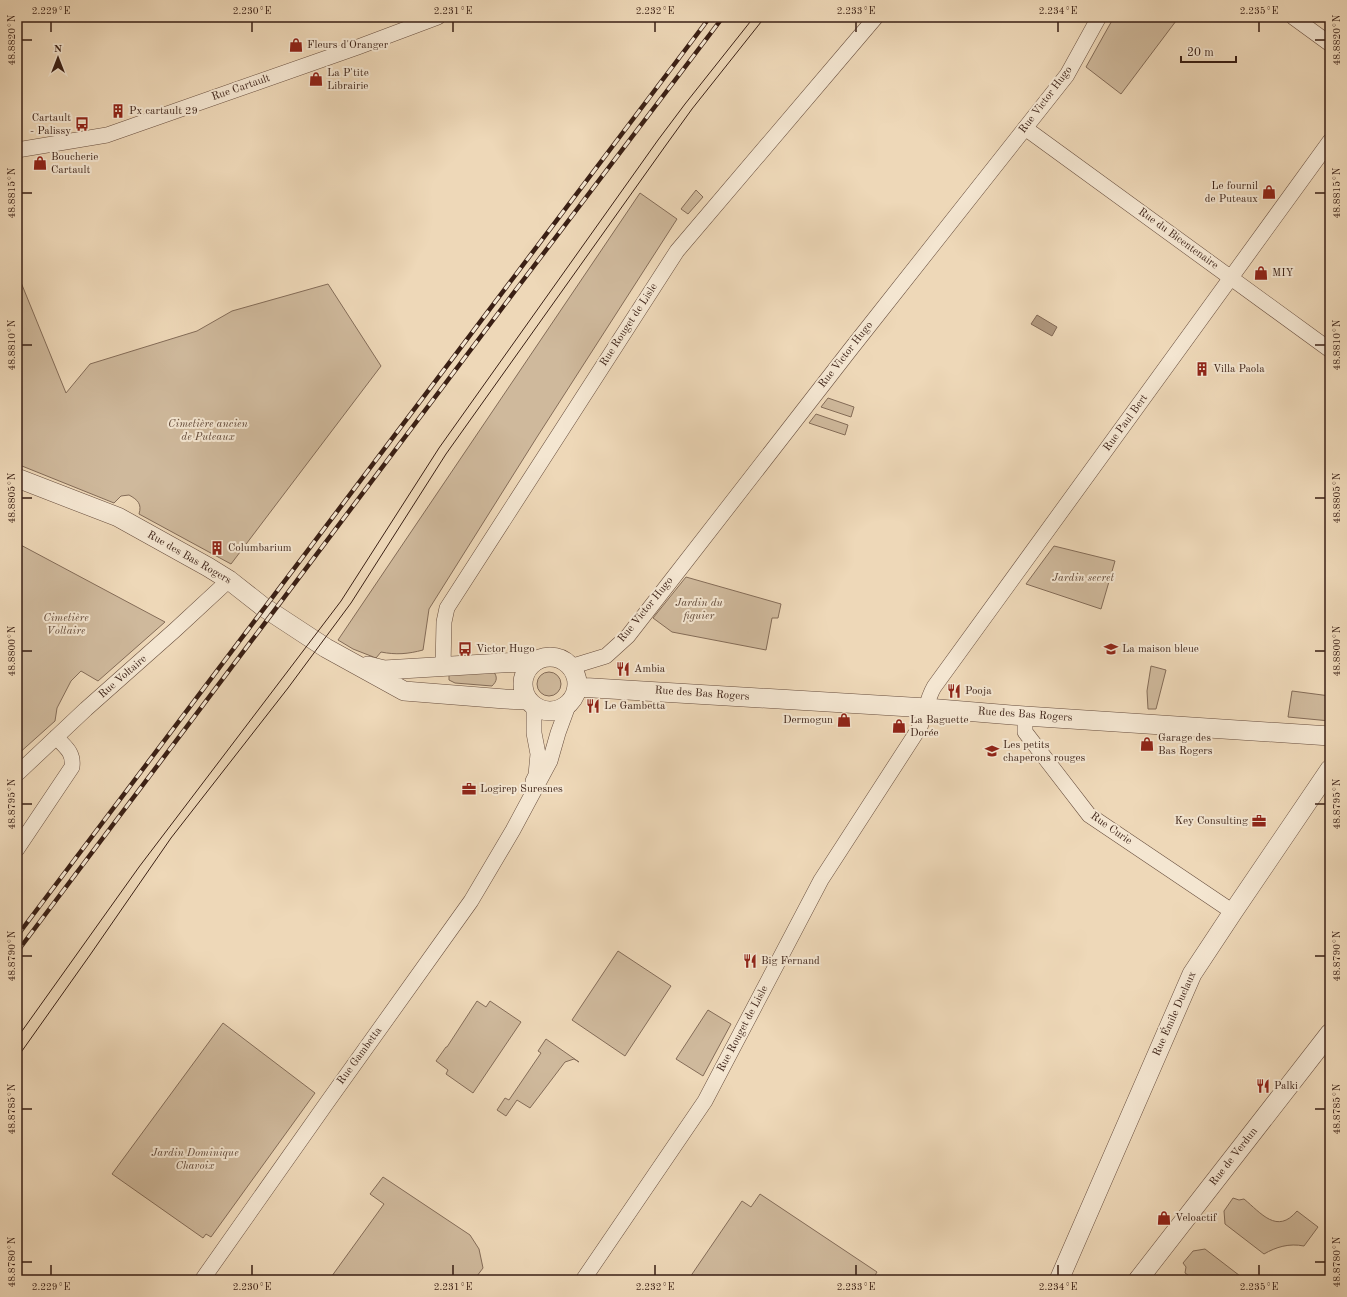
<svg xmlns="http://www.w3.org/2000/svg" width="1347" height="1297" font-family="'Old Standard TT',serif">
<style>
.green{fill:#cfb99c;stroke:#846c58}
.water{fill:#b19980;stroke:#816855}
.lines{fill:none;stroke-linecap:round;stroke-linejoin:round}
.minor-casing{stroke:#674d3d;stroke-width:16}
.tertiary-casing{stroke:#674d3d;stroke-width:20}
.minor{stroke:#f4e6d1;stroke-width:15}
.tertiary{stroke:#f4e6d1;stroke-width:19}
.tram{stroke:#3a1f14;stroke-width:1}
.rail-casing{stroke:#3a1f14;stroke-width:4.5}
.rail{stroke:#f4e6d1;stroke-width:3;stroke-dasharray:9;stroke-linecap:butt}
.ticks{fill:none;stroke:#3a1f14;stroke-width:1.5}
.labels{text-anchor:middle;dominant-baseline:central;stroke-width:4;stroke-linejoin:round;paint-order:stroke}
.poi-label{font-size:11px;fill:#3a1f14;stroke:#f4e6d1;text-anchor:start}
.street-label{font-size:11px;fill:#3a1f14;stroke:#f4e6d1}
.park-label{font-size:11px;font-style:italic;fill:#5f4636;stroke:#f4e6d1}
.neatline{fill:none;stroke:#3a1f14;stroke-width:1.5}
.ticks-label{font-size:10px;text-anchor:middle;fill:#3a1f14}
</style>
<rect width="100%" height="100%" fill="#eed8b8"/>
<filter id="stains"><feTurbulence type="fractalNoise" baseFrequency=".005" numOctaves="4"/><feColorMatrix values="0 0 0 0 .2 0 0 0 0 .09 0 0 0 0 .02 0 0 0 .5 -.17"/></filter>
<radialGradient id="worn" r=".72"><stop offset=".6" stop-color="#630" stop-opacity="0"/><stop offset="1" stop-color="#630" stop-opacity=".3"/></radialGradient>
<!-- green -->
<path class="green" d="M1114,17H1179L1121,94L1086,67Z
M696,190L703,197L688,214L681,209Z
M640,193L677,219L537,437L429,609L423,650C408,654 396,655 381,652L376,658L353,649L338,640Z
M17,278L20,280L66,393L90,364L197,331L232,311L328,284L381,366L231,564L139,514C142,504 138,500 129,495L121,496L114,503L17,464Z
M828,398L854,407L851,417L821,407Z
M816,414L848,425L845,435L809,423Z
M17,543L165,622L98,681L81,671L71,681L57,708L55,721L17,755Z
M1054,546L1115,561L1101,609L1026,584Z
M686,577L781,604L778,618H772L766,650L672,632L653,618Z
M1151,666L1166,670L1156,709H1148L1147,691Z
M493,671C498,677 497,681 492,686L455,683L449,680V674Z
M537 684a12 12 0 1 1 24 0a12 12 0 1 1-24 0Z
M1292,691L1330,696V721L1288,717Z
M618,951L671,986L625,1056L572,1020Z
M477,1001L486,1007L490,1001L521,1022L473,1093L446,1074L448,1070L436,1061L446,1047H447Z
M708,1010L731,1024L703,1076L676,1059Z
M223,1023L315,1093L211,1237L206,1234L203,1238L112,1174Z
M546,1039L579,1062L574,1059L565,1062L530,1108L517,1100L506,1116L497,1110L505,1098L509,1100L541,1053L538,1051Z
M383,1177L470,1235L479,1249L483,1268L474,1280H329L384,1204L370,1194Z
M760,1194L877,1272L872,1280H688L742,1201L751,1207Z
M1233,1198L1239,1200L1244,1199C1261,1213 1277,1235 1297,1211L1318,1227L1304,1246C1289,1243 1276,1247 1264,1254L1225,1224L1224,1211Z
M1205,1249L1244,1279V1280H1195L1185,1273L1186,1267L1183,1263L1193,1251Z"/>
<!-- water -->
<path class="water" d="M1037,315L1057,327L1052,336L1031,324Z"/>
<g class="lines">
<defs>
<path id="minor" d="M1293,17L1330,44
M1025,128L1330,350
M17,150L107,135L358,47L438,17
M443,667L444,622L447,608L677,251L876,17
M570,667L606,656L628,636L850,350L1067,75L1099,17
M1025,716V732L1089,815L1233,912
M17,774L86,709L175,630L229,580
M533,781L536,775L538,754L534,733V707
M17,849L72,767C74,752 65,747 56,737
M202,1280L326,1104L471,901L513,830L550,761L558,733L569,703
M583,1280L705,1101L821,880L920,727C925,713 927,699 934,687L1330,141"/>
<path id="tertiary" d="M17,478L118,517L208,567L229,580L262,606L326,648L404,691L505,699L527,700
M523 684a27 27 0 1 1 54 0a27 27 0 1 1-54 0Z
M368,666L384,670L536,661
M577,687L927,708L1025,716L1330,736
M1059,1280L1192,974L1233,912L1330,769
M1138,1280L1330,1033"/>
</defs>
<!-- minor casing -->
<use href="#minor" class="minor-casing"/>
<!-- tertiary casing -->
<use href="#tertiary" class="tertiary-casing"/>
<!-- minor -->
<use href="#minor" class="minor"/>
<!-- tertiary -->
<use href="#tertiary" class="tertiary"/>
<!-- tram -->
<path class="tram" d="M17,1038L139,867L341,601L439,448L658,140L685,104L754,17
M17,1058L90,955L171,838L288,688L351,603L446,454L666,145L692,109L765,17"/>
<defs>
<path id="rail" d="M17,936L710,17
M17,952L518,287L723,17"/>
</defs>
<!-- rail casing -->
<use href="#rail" class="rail-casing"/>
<!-- rail -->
<use href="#rail" class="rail"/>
</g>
<!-- ticks -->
<path class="ticks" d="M51,22V32M252,22V32M453,22V32M655,22V32M856,22V32M1058,22V32M1259,22V32M22,40H32M1315,40H1325M22,193H32M1315,193H1325M22,345H32M1315,345H1325M22,498H32M1315,498H1325M22,651H32M1315,651H1325M22,804H32M1315,804H1325M22,956H32M1315,956H1325M22,1109H32M1315,1109H1325M22,1262H32M1315,1262H1325M51,1265V1275M252,1265V1275M453,1265V1275M655,1265V1275M856,1265V1275M1058,1265V1275M1259,1265V1275"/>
<!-- icons -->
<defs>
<symbol id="shop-bare" viewBox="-9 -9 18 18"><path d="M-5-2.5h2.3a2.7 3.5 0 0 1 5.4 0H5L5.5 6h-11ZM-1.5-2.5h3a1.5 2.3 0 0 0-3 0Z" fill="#8f2418" stroke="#f4e6d1" stroke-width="2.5" paint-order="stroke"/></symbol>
<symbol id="building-bare" viewBox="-9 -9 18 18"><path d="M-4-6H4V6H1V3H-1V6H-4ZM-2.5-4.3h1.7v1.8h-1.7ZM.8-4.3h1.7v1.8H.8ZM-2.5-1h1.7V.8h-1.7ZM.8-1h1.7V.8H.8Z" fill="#8f2418" stroke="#f4e6d1" stroke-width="2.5" paint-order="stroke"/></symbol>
<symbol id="bus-bare" viewBox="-9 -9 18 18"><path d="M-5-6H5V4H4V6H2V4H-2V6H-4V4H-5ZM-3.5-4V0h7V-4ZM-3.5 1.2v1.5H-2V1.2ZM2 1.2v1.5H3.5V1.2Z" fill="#8f2418" stroke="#f4e6d1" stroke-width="2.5" paint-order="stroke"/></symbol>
<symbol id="school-bare" viewBox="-9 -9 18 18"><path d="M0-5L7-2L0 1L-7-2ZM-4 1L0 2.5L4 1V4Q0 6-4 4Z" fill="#8f2418" stroke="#f4e6d1" stroke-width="2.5" paint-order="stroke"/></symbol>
<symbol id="restaurant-bare" viewBox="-9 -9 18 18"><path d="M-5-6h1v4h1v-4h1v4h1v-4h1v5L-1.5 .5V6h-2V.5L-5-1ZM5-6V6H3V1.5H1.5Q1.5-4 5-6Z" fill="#8f2418" stroke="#f4e6d1" stroke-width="2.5" paint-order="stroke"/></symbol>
<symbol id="office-bare" viewBox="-9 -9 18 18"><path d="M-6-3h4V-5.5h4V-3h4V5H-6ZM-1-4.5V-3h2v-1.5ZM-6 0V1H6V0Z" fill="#8f2418" stroke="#f4e6d1" stroke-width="2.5" paint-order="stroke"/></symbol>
</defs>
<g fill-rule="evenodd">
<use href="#shop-bare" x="286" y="35" width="20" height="20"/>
<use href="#shop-bare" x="306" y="69" width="20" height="20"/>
<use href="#building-bare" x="108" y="101" width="20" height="20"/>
<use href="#bus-bare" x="72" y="114" width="20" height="20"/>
<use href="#shop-bare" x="30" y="153" width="20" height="20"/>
<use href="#shop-bare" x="1259" y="182" width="20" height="20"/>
<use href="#shop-bare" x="1251" y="263" width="20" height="20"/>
<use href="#building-bare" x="1192" y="359" width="20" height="20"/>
<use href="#building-bare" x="207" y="538" width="20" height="20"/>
<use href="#bus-bare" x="455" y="639" width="20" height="20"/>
<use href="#school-bare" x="1101" y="639" width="20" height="20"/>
<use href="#restaurant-bare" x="613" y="659" width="20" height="20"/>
<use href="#restaurant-bare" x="944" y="681" width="20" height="20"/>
<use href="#restaurant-bare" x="583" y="696" width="20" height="20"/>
<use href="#shop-bare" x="834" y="710" width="20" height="20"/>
<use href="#shop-bare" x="889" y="716" width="20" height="20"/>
<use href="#shop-bare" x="1137" y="734" width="20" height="20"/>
<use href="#school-bare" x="982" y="741" width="20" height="20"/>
<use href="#office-bare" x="459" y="779" width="20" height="20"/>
<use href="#office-bare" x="1249" y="811" width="20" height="20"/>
<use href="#restaurant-bare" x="740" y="951" width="20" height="20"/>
<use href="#restaurant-bare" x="1253" y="1076" width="20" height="20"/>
<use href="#shop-bare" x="1154" y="1208" width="20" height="20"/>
</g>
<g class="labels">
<!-- poi labels -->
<g class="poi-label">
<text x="307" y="45">Fleurs d'Oranger</text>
<text x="327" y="73">La P'tite<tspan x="327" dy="13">Librairie</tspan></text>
<text x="129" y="111">Px cartault 29</text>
<text x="71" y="118" text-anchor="end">Cartault<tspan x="71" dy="13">- Palissy</tspan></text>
<text x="51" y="157">Boucherie<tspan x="51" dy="13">Cartault</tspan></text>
<text x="1258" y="186" text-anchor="end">Le fournil<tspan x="1258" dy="13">de Puteaux</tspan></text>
<text x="1272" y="273">MIY</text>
<text x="1213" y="369">Villa Paola</text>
<text x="228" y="548">Columbarium</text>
<text x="476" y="649">Victor Hugo</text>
<text x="1122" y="649">La maison bleue</text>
<text x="634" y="669">Ambia</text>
<text x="965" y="691">Pooja</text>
<text x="604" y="706">Le Gambetta</text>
<text x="833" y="720" text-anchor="end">Dermogun</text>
<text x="910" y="720">La Baguette<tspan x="910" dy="13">Dorée</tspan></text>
<text x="1158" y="738">Garage des<tspan x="1158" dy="13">Bas Rogers</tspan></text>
<text x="1003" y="745">Les petits<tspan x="1003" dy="13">chaperons rouges</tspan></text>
<text x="480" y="789">Logirep Suresnes</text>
<text x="1248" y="821" text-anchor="end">Key Consulting</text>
<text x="761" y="961">Big Fernand</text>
<text x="1274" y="1086">Palki</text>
<text x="1175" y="1218">Veloactif</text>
</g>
<!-- street labels -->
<g class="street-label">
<text transform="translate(241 88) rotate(-19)">Rue Cartault</text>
<text transform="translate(1046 100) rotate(-53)">Rue Victor Hugo</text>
<text transform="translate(1178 239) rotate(36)">Rue du Bicentenaire</text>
<text transform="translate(629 325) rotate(-57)">Rue Rouget de Lisle</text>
<text transform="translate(846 355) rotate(-52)">Rue Victor Hugo</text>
<text transform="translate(1126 423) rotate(-54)">Rue Paul Bert</text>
<text transform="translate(189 558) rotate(30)">Rue des Bas Rogers</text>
<text transform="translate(646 610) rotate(-51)">Rue Victor Hugo</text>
<text transform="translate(123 677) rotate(-41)">Rue Voltaire</text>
<text transform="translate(702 694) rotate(4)">Rue des Bas Rogers</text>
<text transform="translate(1025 715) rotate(4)">Rue des Bas Rogers</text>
<text transform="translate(1111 829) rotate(35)">Rue Curie</text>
<text transform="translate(1175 1014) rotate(-66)">Rue Émile Duclaux</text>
<text transform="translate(743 1029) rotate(-62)">Rue Rouget de Lisle</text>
<text transform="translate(360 1056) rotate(-54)">Rue Gambetta</text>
<text transform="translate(1234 1157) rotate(-52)">Rue de Verdun</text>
</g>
<!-- park labels -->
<g class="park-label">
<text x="208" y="424">Cimetière ancien<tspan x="208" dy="13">de Puteaux</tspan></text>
<text x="1083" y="578">Jardin secret</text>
<text x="699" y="603">Jardin du<tspan x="699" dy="13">figuier</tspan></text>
<text x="66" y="618">Cimetière<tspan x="66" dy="13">Voltaire</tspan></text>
<text x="195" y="1153">Jardin Dominique<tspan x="195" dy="13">Chavoix</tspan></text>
</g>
</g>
<!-- margin -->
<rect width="1347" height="1297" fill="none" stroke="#eed8b8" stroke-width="44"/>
<!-- north arrow -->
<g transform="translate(58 58)" stroke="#f4e6d1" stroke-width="3" paint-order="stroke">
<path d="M0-3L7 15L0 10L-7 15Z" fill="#3a1f14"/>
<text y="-6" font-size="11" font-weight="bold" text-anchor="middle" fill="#3a1f14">N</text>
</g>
<!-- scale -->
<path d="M1181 56v6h55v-6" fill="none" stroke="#3a1f14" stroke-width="2"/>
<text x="1187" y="56" font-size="12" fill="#3a1f14" stroke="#f4e6d1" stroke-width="3" paint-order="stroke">20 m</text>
<rect x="22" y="22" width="1303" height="1253" class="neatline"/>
<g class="ticks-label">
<text x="51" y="14">2.229°E</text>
<text x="252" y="14">2.230°E</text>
<text x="453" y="14">2.231°E</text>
<text x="655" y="14">2.232°E</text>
<text x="856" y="14">2.233°E</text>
<text x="1058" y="14">2.234°E</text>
<text x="1259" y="14">2.235°E</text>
<text transform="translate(11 40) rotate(-90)" y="4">48.8820°N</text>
<text transform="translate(1336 40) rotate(-90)" y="4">48.8820°N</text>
<text transform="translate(11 193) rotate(-90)" y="4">48.8815°N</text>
<text transform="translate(1336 193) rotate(-90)" y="4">48.8815°N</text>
<text transform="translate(11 345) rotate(-90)" y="4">48.8810°N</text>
<text transform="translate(1336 345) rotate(-90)" y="4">48.8810°N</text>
<text transform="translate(11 498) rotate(-90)" y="4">48.8805°N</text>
<text transform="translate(1336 498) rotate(-90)" y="4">48.8805°N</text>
<text transform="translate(11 651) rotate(-90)" y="4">48.8800°N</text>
<text transform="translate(1336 651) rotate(-90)" y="4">48.8800°N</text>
<text transform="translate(11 804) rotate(-90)" y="4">48.8795°N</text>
<text transform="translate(1336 804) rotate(-90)" y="4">48.8795°N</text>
<text transform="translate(11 956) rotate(-90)" y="4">48.8790°N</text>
<text transform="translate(1336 956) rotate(-90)" y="4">48.8790°N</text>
<text transform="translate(11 1109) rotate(-90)" y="4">48.8785°N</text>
<text transform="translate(1336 1109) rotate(-90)" y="4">48.8785°N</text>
<text transform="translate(11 1262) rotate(-90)" y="4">48.8780°N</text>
<text transform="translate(1336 1262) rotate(-90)" y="4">48.8780°N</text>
<text x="51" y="1290">2.229°E</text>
<text x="252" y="1290">2.230°E</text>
<text x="453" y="1290">2.231°E</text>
<text x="655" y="1290">2.232°E</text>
<text x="856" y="1290">2.233°E</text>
<text x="1058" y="1290">2.234°E</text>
<text x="1259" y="1290">2.235°E</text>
</g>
<rect width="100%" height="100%" filter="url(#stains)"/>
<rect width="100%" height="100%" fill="url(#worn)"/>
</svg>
